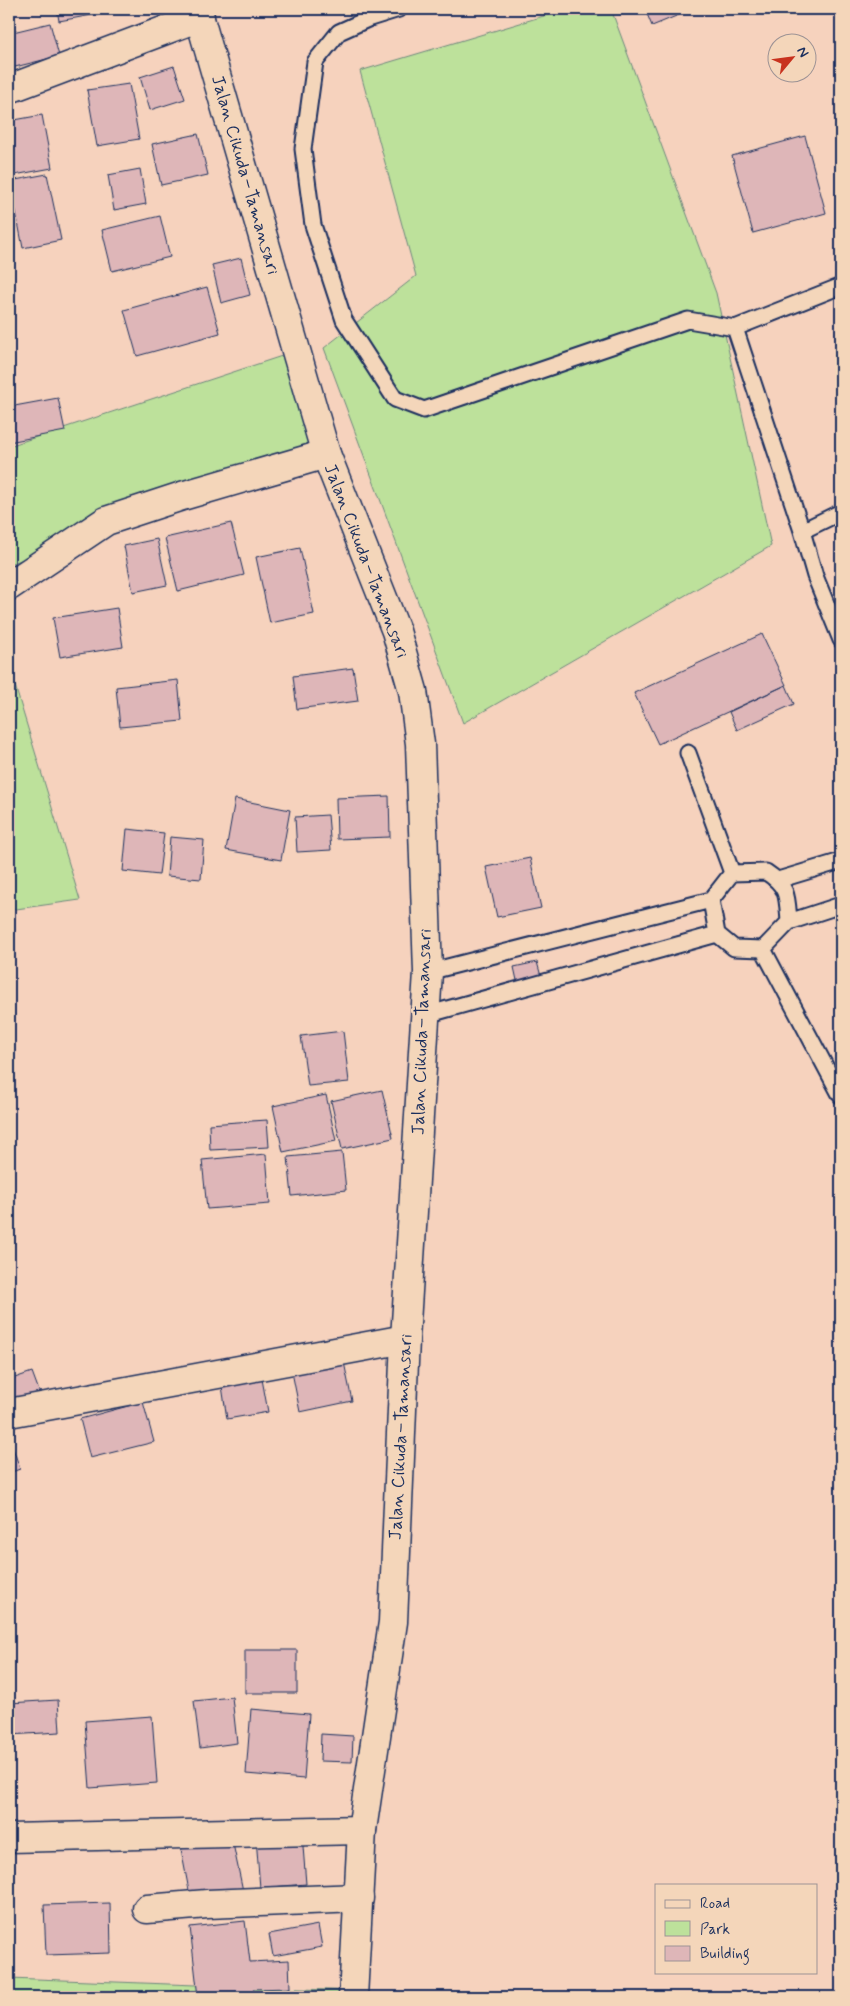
<svg xmlns="http://www.w3.org/2000/svg" width="850" height="2006" font-family="Mynerve,sans-serif">
<style>
.green{fill:#bde19b;stroke:#6c887c}
.building{fill:#deb6b8;stroke:#1b2f5e}
.lines{fill:none;stroke-linecap:round;stroke-linejoin:round}
.service-casing{stroke:#1b2f5e;stroke-width:19}
.minor-casing{stroke:#1b2f5e;stroke-width:31}
.tertiary-casing{stroke:#1b2f5e;stroke-width:31}
.service{stroke:#f4d6ba;stroke-width:15}
.minor{stroke:#f4d6ba;stroke-width:28}
.tertiary{stroke:#f4d6ba;stroke-width:28}
.labels{text-anchor:middle;dominant-baseline:central;stroke-width:5;stroke-linejoin:round;paint-order:stroke}
.street-label{font-size:18px;fill:#1b2f5e;stroke:#f4d6ba}
</style>
<rect width="100%" height="100%" fill="#f6d2bd"/>
<filter id="ink" filterUnits="userSpaceOnUse"><feTurbulence type="fractalNoise" baseFrequency=".02" numOctaves="2"/><feDisplacementMap in="SourceGraphic" scale="10" xChannelSelector="R" yChannelSelector="G"/><feConvolveMatrix kernelMatrix="1 2 1 2 8 2 1 2 1" color-interpolation-filters="sRGB"/></filter>
<g filter="url(#ink)">
<!-- green -->
<path class="green" d="M567,9H611L716,293L771,546L463,723L324,348L416,276L360,71Z
M291,353L328,460L9,564V446Z
M9,666L80,900L9,910Z
M9,1978L355,1991L354,1997H9Z"/>
<!-- building -->
<path class="building" d="M57,9H125L59,21Z
M645,9H685L686,12L652,26Z
M50,23L59,56L11,68L9,33Z
M174,66L185,99L150,110L140,77Z
M129,84L139,139L97,146L87,90Z
M42,115L52,168L9,176V121Z
M198,134L208,175L161,185L152,144Z
M805,136L826,213L753,233L732,156Z
M140,169L146,204L114,210L108,175Z
M47,174L61,240L23,248L10,181Z
M160,216L170,257L112,271L102,230Z
M241,258L250,295L221,303L212,265Z
M207,287L220,333L137,356L124,310Z
M58,398L65,431L9,442V407Z
M231,523L244,575L178,591L165,538Z
M157,539L167,585L133,592L124,546Z
M300,548L314,614L270,623L256,557Z
M117,608L123,647L60,657L53,618Z
M762,634L786,685L658,744L634,693Z
M353,668L358,701L297,709L293,676Z
M178,680L182,721L120,727L116,687Z
M786,685L794,704L737,730L729,712Z
M389,796L390,837L337,839L336,798Z
M235,799L290,810L281,860L226,850Z
M328,815L331,850L297,852L295,817Z
M127,829L164,833L159,875L123,871Z
M170,837L204,840L201,879L167,876Z
M530,858L541,908L497,917L486,867Z
M537,962L542,980L518,985L514,967Z
M343,1031L349,1082L308,1086L301,1036Z
M382,1090L393,1138L342,1149L331,1101Z
M326,1095L336,1141L283,1152L273,1106Z
M267,1120L269,1147L210,1150L209,1124Z
M342,1152L346,1190L292,1196L288,1157Z
M266,1154L270,1204L207,1209L202,1160Z
M344,1362L352,1401L300,1412L292,1372Z
M32,1372L42,1399H9V1380Z
M262,1379L268,1412L227,1419L222,1386Z
M143,1402L154,1442L90,1458L80,1419Z
M9,1436L20,1469L9,1473Z
M245,1650H297V1693H245Z
M232,1697L237,1743L200,1748L194,1701Z
M58,1700L60,1732L9,1735V1703Z
M251,1709L309,1714L304,1779L246,1774Z
M152,1716L157,1783L90,1788L85,1721Z
M321,1734L353,1736L352,1762L320,1761Z
M302,1834L306,1884L260,1888L256,1838Z
M232,1839L243,1891L191,1901L181,1849Z
M110,1903L111,1953L46,1955L44,1905Z
M245,1921L250,1962L289,1960L290,1988L253,1989L254,1996L238,1997H198L190,1927Z
M318,1925L322,1947L273,1956L269,1934Z"/>
<g class="lines">
<defs>
<path id="service" d="M399,9L370,18L339,32L315,62L303,149L313,225L344,320L395,399L424,410L688,320L735,328L841,286
M735,328L802,531
M841,512L802,531L815,576L841,640
M688,753L732,873
M766,872C789,887 787,897 789,922L763,949L734,948L717,934L711,900L732,873Z
M778,880L841,861
M789,922L841,905
M763,949L841,1096
M428,972L711,900
M426,1015L717,934"/>
<path id="minor" d="M9,89L200,17
M9,586L106,521L182,496L326,454
M9,1413L405,1339
M9,1838L362,1830
M147,1909L207,1904L359,1898"/>
<path id="tertiary" d="M197,9L326,454L396,631L413,691L420,744L428,972L405,1339L393,1622L362,1830L353,1997"/>
</defs>
<!-- service casing -->
<use href="#service" class="service-casing"/>
<!-- minor casing -->
<use href="#minor" class="minor-casing"/>
<!-- tertiary casing -->
<use href="#tertiary" class="tertiary-casing"/>
<!-- service -->
<use href="#service" class="service"/>
<!-- minor -->
<use href="#minor" class="minor"/>
<!-- tertiary -->
<use href="#tertiary" class="tertiary"/>
</g>
</g>
<g class="labels">
<!-- street labels -->
<g class="street-label">
<text transform="translate(245 175) rotate(74)">Jalan Cikuda–Tamansari</text>
<text transform="translate(366 561) rotate(69)">Jalan Cikuda–Tamansari</text>
<text transform="translate(422 1032) rotate(-88)">Jalan Cikuda–Tamansari</text>
<text transform="translate(401 1437) rotate(-87)">Jalan Cikuda–Tamansari</text>
</g>
</g>
<!-- margin -->
<rect width="850" height="2006" fill="none" stroke="#f4d6ba" stroke-width="30"/>
<rect x="15" y="15" width="820" height="1976" fill="none" stroke="#1b2f5e" stroke-width="2" filter="url(#ink)"/>
<!-- legend -->
<rect x="655" y="1884" width="162" height="90" fill="#f4d6ba" stroke="#9d9395"/>
<rect x="665" y="1900" width="25" height="8" fill="#f4d6ba" stroke="#9d9395"/>
<text x="700" y="1908" font-size="15" fill="#1b2f5e">Road</text>
<rect x="665" y="1921" width="25" height="15" fill="#bde19b" stroke="#9d9395"/>
<text x="700" y="1934" font-size="15" fill="#1b2f5e">Park</text>
<rect x="665" y="1946" width="25" height="15" fill="#deb6b8" stroke="#9d9395"/>
<text x="700" y="1958" font-size="15" fill="#1b2f5e">Building</text>
<!-- north arrow -->
<g transform="translate(792 58) rotate(61)"><circle r="24" fill="#f4d6ba" stroke="#9d9395"/>
<path d="M0-4L9 19L0 12L-9 19Z" fill="#c8321e"/>
<text y="-8" font-size="14" font-weight="bold" text-anchor="middle" fill="#1b2f5e">N</text>
</g>
</svg>
